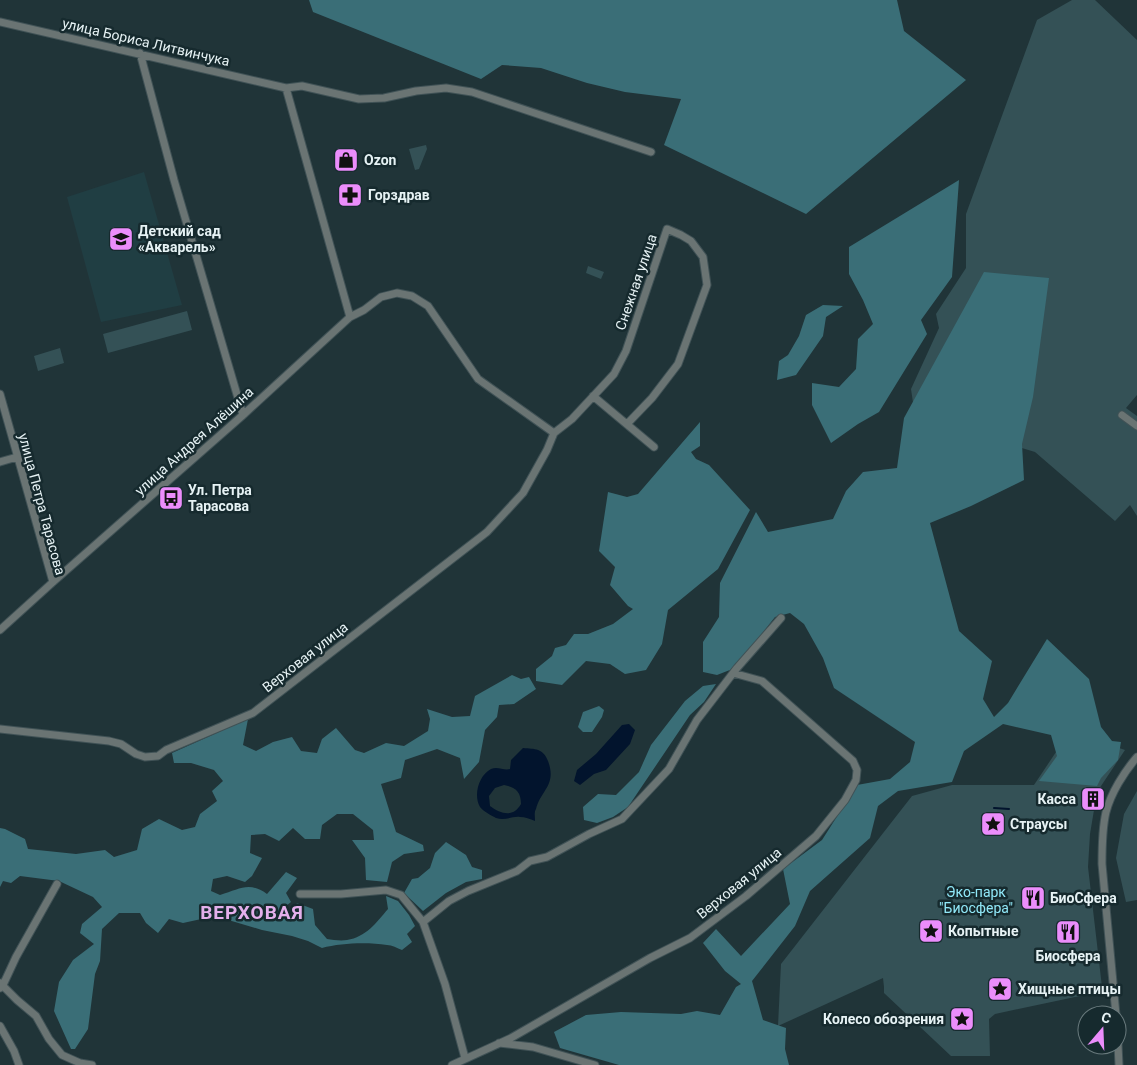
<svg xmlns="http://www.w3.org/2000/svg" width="1137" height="1065" font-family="Roboto,sans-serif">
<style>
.built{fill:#203e43}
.green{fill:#345156}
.forest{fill:#3a6e77}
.water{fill:#02142d;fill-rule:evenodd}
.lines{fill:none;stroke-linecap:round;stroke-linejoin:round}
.stream{stroke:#02142d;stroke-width:2}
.minor-casing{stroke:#405256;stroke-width:9}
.minor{stroke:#6a7473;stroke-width:7}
.labels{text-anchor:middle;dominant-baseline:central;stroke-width:5;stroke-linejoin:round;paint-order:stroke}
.street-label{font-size:14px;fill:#e6f2f4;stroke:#162a2e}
.poi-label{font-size:14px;font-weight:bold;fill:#e6f2f4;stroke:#162a2e;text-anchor:start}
.park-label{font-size:14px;fill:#91e8f8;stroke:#162a2e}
.district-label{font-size:19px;font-weight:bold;letter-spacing:1px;fill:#e4b0ec;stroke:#162a2e}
</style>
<rect width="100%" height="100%" fill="#203438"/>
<!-- built -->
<path class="built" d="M144,172L182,305L101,322L67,197Z"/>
<!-- green -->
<path class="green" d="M1072,0H1095L1137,40V395L1126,408L1137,416V516L1130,505L1115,521L1035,452L915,416L911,389L939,328L936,314L966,268V214L1037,20Z
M426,145L427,149L419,169L415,170L409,149Z
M588,266L604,272L601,279L586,273Z
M187,311L192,330L108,353L103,334Z
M60,348L64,363L38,371L34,356Z
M1070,731L1125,750L1097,792L1090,834L1088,867L1102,987L1099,988L1100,994L1075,997L995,1014L989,1019L990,1056H951L884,993V987L883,978L778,1026L781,964L912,796L952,785H1034Z
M1137,791V900L1126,902L1116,858L1124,814Z"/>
<!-- forest -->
<path class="forest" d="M309,0H897L904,31L966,80L806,214L664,145L681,99L625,92L587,83L541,68L502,65L481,79L313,12Z
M959,180L952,277L921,320L927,334L879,412L858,424L831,443L812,405V383L839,387L856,369L858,339L873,324L863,300L849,274V247Z
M984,272L1049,278L1033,397L1022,444L1024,480L971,506L930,523L959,631L992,661L983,699L994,717L1008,703L1047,639L1089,679L1101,727L1112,741L1121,742L1118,760L1101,778L1097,786L1039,781L1057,756L1051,735L1003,724L964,751L952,782L898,791L878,806L870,838L810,891L795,926L752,981L763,1020L786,1028L785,1049L789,1065H619L560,1048L554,1032L586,1015L621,1012L681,1014L697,1011L720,1015L736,987L741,984L725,971L703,943L716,929L741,956L790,904L783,869L822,840L857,785L890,779L910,762L915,742L834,688L823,658L804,624L790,613L775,617L735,668L717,675L703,672V642L719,617L720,583L756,512L768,532L833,519L846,491L863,472L897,468L904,418Z
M823,305L843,306L826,317L823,336L796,375L777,380L779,361L788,355L799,336L806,315Z
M700,422V446L691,452L696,459L709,465L750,510L718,569L668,610L662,644L646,670L625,674L610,664L586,661L562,685L536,681V669L552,656L555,648L566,645L574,634H588L613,624L633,609L628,606L610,585L615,567L599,551L608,492L627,497L638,494Z
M512,675L521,679L529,677L536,689L514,704L499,705L497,717L485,730L479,762L464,779L460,758L437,749L405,760L401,778L381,784L396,832L423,845L424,851L404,854L392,862L387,882L366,880L365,858L352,840H374L373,830L353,814H337L322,825L320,839H305L293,828L279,841L265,834L251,835L250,853L262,858L252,876L245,882L227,876L213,879L211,891L220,895C240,889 249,881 267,894L286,872L297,878L286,893L291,902L281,910L288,918L297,903L313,909L315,925L327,939C333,940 341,941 347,940C366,937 376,923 388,909L386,896L398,901L409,915L415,926L407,934L412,942L402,950C397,948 392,945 387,945C367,942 341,943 322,948L308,941L292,936L262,930L215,916L183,923L169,919L158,933L146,923L140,913H119L102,929L100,961L95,974L88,1029L75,1049H71L54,1011L59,982L73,960L94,944L80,933L82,924L102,907L93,897L59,881L20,876L11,883L3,881L0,887V828L5,829L25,839L28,849L76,854L105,850L114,857L137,850L142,829L159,819L182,830L195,827L200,814L217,801L212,791L223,781L214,770L191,763H174L172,753L248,719L243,745L256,751L273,742L292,737L301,751L317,753L322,739L336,728L355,750L364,753L386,743L404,746L428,731L430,719L427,709L452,717L470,716L475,696Z
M716,684L704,702L690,715L628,807L613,817L597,823L584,820L583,807L598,794L616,795L639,772L651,745L685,701L703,686Z
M599,706L604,710L602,717L592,732H583L578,727L583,712Z
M446,842L466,855L472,867L482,870V879L466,882L446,893L423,911L404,893L412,879L418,878L430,868L435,853Z"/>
<!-- water -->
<path class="water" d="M629,724L635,730L630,744L606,770L594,774L580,785L574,781L577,770L596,754L622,725Z
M523,748C535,749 543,748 548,761C557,785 541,790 536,809C534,812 535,817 535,821C530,819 525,817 520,817C512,816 505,821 496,818C492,816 483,811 480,807C473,795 479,775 491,769C498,766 504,771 510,769L511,760ZM504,785C515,787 521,791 521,804C513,818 501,814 490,806L489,796L495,788Z"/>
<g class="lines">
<!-- stream -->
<path class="stream" d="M994,808L1009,809"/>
<defs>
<path id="minor" d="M0,22L286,88L302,86L359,99L384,98L416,91L446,88L472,92L651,152
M140,53L174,180L243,415
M286,88L350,317
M0,394L53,582
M593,396L654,447
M1122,415L1137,426
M0,462L17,457
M0,630L53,582L243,415L350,317L364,310L381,297L397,293L412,296L428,306L478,379L554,433
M0,729L109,741L121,744L136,754L145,757L158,756L166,750L253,713L487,532L523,493L547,450L554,433L572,419L614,374L626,351L667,229L681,235L691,241L703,257L707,285L678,364L652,398L627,424
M300,894H341L386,890L401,895L423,922
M0,983L17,1000L36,1016L49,1039L62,1055L80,1063L92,1065
M0,988L3,985L16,957L57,884
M1116,1015L1102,864C1102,847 1102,829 1106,812C1111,793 1124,772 1137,757
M1117,1024L1119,1065
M0,1026L14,1051L19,1065
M499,1043L533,1047L595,1065
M465,1058L445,984L423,922L449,901L468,891L517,871L530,861L547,857L589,834L622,819L669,769L697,720L737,668L781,618
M452,1065L511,1038L650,958L690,938L746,896L816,836L845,800L856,780L857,770L853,761L762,681L733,673"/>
</defs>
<!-- minor casing -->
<use href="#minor" class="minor-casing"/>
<!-- minor -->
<use href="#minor" class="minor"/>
</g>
<!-- icons -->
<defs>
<symbol id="shop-square" viewBox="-11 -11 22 22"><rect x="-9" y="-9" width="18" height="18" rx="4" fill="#eb8dfb" stroke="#162a2e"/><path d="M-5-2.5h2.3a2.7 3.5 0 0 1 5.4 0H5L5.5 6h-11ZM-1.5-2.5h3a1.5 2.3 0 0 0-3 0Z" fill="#111"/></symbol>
<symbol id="pharmacy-square" viewBox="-11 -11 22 22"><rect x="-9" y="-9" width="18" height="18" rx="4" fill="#eb8dfb" stroke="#162a2e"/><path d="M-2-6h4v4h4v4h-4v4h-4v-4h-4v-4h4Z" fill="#111"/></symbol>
<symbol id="school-square" viewBox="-11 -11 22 22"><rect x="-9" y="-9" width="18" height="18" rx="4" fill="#eb8dfb" stroke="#162a2e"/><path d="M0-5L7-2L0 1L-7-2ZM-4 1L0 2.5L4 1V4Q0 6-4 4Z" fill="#111"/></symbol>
<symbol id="bus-square" viewBox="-11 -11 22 22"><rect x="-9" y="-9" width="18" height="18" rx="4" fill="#eb8dfb" stroke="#162a2e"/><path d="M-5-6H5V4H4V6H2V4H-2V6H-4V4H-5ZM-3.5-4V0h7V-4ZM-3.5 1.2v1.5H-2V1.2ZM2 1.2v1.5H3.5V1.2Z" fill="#111"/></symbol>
<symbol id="building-square" viewBox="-11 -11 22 22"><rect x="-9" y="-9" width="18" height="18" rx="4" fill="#eb8dfb" stroke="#162a2e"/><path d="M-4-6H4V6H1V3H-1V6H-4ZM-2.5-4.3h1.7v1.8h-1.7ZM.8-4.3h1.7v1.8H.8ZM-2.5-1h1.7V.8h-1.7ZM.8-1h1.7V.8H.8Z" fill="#111"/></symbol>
<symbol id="sight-square" viewBox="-11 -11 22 22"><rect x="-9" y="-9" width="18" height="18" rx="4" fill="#eb8dfb" stroke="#162a2e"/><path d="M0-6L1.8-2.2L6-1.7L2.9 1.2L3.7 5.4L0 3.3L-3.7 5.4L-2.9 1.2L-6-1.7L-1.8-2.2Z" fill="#111"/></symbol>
<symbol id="restaurant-square" viewBox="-11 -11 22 22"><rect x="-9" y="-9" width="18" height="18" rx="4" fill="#eb8dfb" stroke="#162a2e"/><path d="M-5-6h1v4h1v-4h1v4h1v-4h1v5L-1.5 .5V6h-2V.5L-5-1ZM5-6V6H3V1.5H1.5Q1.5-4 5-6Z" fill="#111"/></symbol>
</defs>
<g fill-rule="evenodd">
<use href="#shop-square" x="332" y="146" width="28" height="28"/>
<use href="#pharmacy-square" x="336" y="181" width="28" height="28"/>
<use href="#school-square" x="107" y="225" width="28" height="28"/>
<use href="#bus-square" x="157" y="484" width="28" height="28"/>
<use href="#building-square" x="1079" y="785" width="28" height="28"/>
<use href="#sight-square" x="979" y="810" width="28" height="28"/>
<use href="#restaurant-square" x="1019" y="884" width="28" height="28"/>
<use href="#sight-square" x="917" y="917" width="28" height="28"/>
<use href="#restaurant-square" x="1054" y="918" width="28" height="28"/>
<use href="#sight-square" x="986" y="975" width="28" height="28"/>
<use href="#sight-square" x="948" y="1005" width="28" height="28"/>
</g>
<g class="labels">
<!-- street labels -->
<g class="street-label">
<text transform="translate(146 42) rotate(13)">улица Бориса Литвинчука</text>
<text transform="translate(636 282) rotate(-71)">Снежная улица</text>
<text transform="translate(194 441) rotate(-42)">улица Андрея Алёшина</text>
<text transform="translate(42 504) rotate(75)">улица Петра Тарасова</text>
<text transform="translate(305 657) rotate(-38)">Верховая улица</text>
<text transform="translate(739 883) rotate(-39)">Верховая улица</text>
</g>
<!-- poi labels -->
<g class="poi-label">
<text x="364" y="160">Ozon</text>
<text x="368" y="195">Горздрав</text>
<text x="138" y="231">Детский сад<tspan x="138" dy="16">«Акварель»</tspan></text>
<text x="188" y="490">Ул. Петра<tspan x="188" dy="16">Тарасова</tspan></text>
<text x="1076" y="799" text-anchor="end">Касса</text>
<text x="1010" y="824">Страусы</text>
<text x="1050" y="898">БиоСфера</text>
<text x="948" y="931">Копытные</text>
<text x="1068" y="956" text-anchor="middle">Биосфера</text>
<text x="1018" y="989">Хищные птицы</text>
<text x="944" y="1019" text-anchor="end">Колесо обозрения</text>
</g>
<!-- park labels -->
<g class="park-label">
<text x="976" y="892">Эко-парк<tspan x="976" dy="16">"Биосфера"</tspan></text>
</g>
<!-- district labels -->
<g class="district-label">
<text x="252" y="912">ВЕРХОВАЯ</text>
</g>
</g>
<!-- north arrow -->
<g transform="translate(1102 1030) rotate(19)"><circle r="24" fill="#162a2e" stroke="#697a7d"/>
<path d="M0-4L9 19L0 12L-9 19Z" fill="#eb8dfb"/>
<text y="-8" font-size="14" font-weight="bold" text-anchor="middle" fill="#e6f2f4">С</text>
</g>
</svg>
